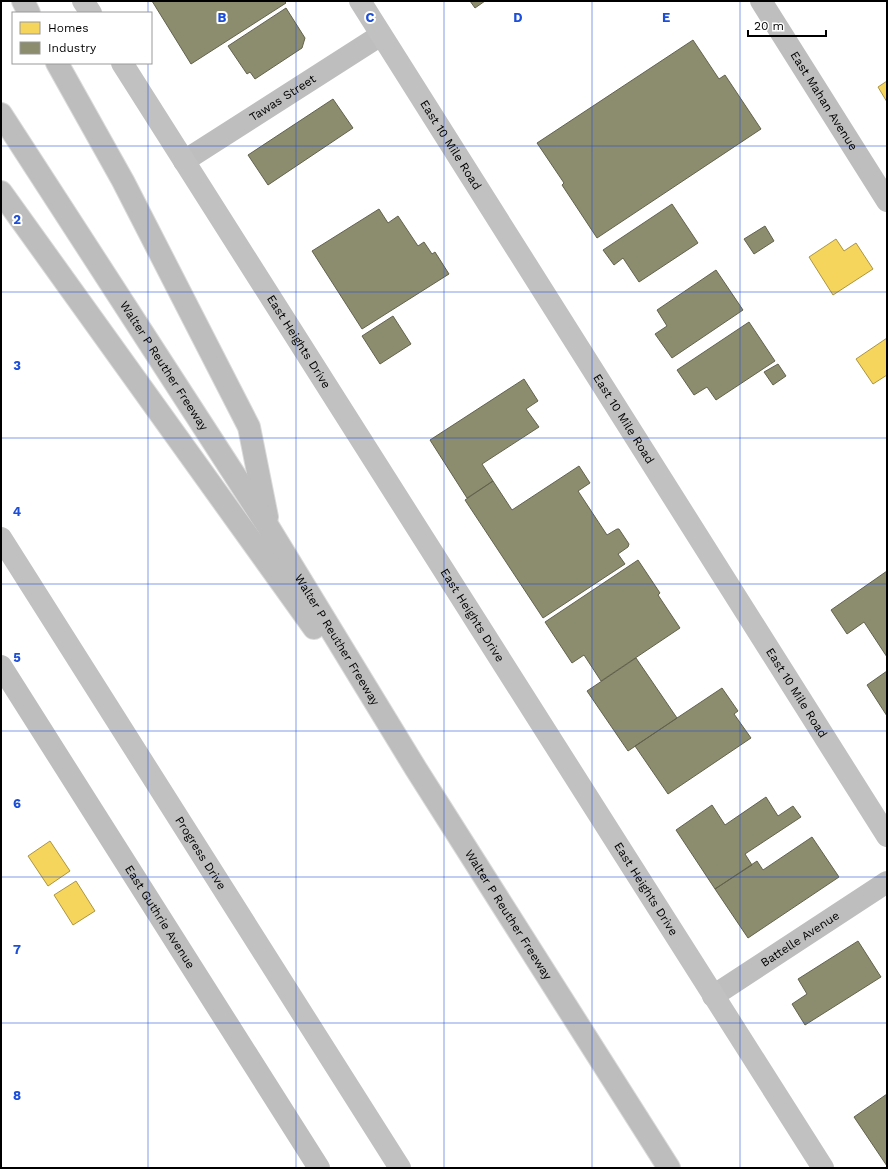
<svg xmlns="http://www.w3.org/2000/svg" width="888" height="1169" font-family="'Work Sans',sans-serif">
<style>
.homes{fill:#f6d55c;stroke:#ac9540}
.industry{fill:#8c8c6e;stroke:#62624d}
.lines{fill:none;stroke-linecap:round;stroke-linejoin:round}
.motorway-casing{stroke:#dbdbdb;stroke-width:24}
.minor{stroke:#bebebe;stroke-width:22}
.secondary{stroke:#c1c1c1;stroke-width:22}
.motorway{stroke:#bdbdbd;stroke-width:22}
.grid{fill:none;stroke:#1d4ed8;stroke-width:1;stroke-opacity:0.55}
.labels{text-anchor:middle;dominant-baseline:central;stroke-width:4;stroke-linejoin:round;paint-order:stroke}
.street-label{font-size:12px;fill:#000;stroke:#fff}
.grid-label{font-size:13px;text-anchor:middle;font-weight:bold;fill:#1d4ed8;stroke:#fff;stroke-width:4;stroke-linejoin:round;paint-order:stroke}
</style>
<rect width="100%" height="100%" fill="#fff"/>
<!-- homes -->
<path class="homes" d="M887,81V102L878,87Z
M836,239L844,251L856,243L873,269L833,295L809,257Z
M887,338V375L873,384L856,359Z
M50,841L70,871L48,886L28,856Z
M76,881L95,911L73,925L54,895Z"/>
<!-- industry -->
<path class="industry" d="M152,1H284L286,3L191,64Z
M470,1H485L475,8Z
M286,8L305,38L302,48L255,79L250,72L247,74L228,46Z
M693,40L719,79L725,75L761,129L597,238L562,185L564,183L537,143Z
M333,99L353,128L268,185L248,155Z
M672,204L698,243L639,282L623,258L614,265L603,250Z
M379,209L388,223L398,216L418,246L424,242L432,254L435,252L449,274L362,329L312,251Z
M765,226L774,241L754,254L744,239Z
M716,270L743,310L672,358L655,334L667,326L657,310Z
M393,316L411,344L380,364L362,336Z
M749,322L775,361L716,400L707,387L694,395L677,370Z
M778,364L786,376L773,385L764,372Z
M524,379L538,401L526,409L539,427L482,464L493,481L467,498L430,440Z
M579,466L590,483L578,491L607,535L617,529H619L629,544L628,547L618,554L625,564L543,618L465,500L493,481L512,510Z
M638,560L660,593L658,595L680,628L601,681L584,655L572,663L545,622Z
M887,571V657L864,622L847,634L831,610Z
M636,658L677,718L628,751L587,691Z
M887,671V716L867,685Z
M722,688L738,711L734,714L751,738L668,794L635,746Z
M766,797L778,816L793,806L801,817L745,854L752,865L715,889L676,830L712,805L725,825Z
M812,837L839,877L748,938L715,889L757,861L763,870Z
M858,941L881,977L805,1025L792,1004L807,994L798,979Z
M887,1094V1166L854,1117Z"/>
<g class="lines">
<defs>
<g id="motorway">
<path d="M23,1L29,13"/>
<path d="M57,63L123,181L249,427L267,517"/>
<path id="s8" d="M1,114L269,528L416,769L669,1168"/>
<path d="M1,192L314,628"/>
</g>
</defs>
<!-- motorway casing -->
<use href="#motorway" class="motorway-casing"/>
<!-- minor -->
<g class="minor">
<path id="s1" d="M761,1L887,201"/>
<path id="s2" d="M184,161L381,35"/>
<path id="s3" d="M1,666L319,1168"/>
<path id="s4" d="M713,996L887,882"/>
</g>
<!-- secondary -->
<g class="secondary">
<path d="M83,1L91,13"/>
<path id="s5" d="M360,1L887,836"/>
<path id="s6" d="M122,63L823,1168"/>
<path id="s7" d="M1,538L400,1168"/>
</g>
<!-- motorway -->
<use href="#motorway" class="motorway"/>
</g>
<!-- grid -->
<path class="grid" d="M148,1V13M296,1V1168M444,1V1168M592,1V1168M740,1V1168M148,63V1168M1,146H887M1,292H887M1,438H887M1,584H887M1,731H887M1,877H887M1,1023H887"/>
<g class="labels">
<!-- street labels -->
<g class="street-label">
<text stroke="none"><textPath href="#s2" startOffset="117">Tawas Street</textPath></text>
<text stroke="none"><textPath href="#s1" startOffset="118">East Mahan Avenue</textPath></text>
<text stroke="none"><textPath href="#s5" startOffset="170">East 10 Mile Road</textPath></text>
<text stroke="none"><textPath href="#s6" startOffset="330">East Heights Drive</textPath></text>
<text stroke="none"><textPath href="#s8" startOffset="300">Walter P Reuther Freeway</textPath></text>
<text stroke="none"><textPath href="#s5" startOffset="494">East 10 Mile Road</textPath></text>
<text stroke="none"><textPath href="#s6" startOffset="654">East Heights Drive</textPath></text>
<text stroke="none"><textPath href="#s8" startOffset="624">Walter P Reuther Freeway</textPath></text>
<text stroke="none"><textPath href="#s5" startOffset="818">East 10 Mile Road</textPath></text>
<text stroke="none"><textPath href="#s7" startOffset="373">Progress Drive</textPath></text>
<text stroke="none"><textPath href="#s6" startOffset="978">East Heights Drive</textPath></text>
<text stroke="none"><textPath href="#s8" startOffset="948">Walter P Reuther Freeway</textPath></text>
<text stroke="none"><textPath href="#s3" startOffset="297">East Guthrie Avenue</textPath></text>
<text stroke="none"><textPath href="#s4" startOffset="104">Battelle Avenue</textPath></text>
</g>
</g>
<g class="grid-label">
<text x="222" y="22">B</text>
<text x="370" y="22">C</text>
<text x="518" y="22">D</text>
<text x="666" y="22">E</text>
<text x="17" y="224">2</text>
<text x="17" y="370">3</text>
<text x="17" y="516">4</text>
<text x="17" y="662">5</text>
<text x="17" y="808">6</text>
<text x="17" y="954">7</text>
<text x="17" y="1100">8</text>
</g>
<!-- border -->
<rect width="888" height="1169" fill="none" stroke="#000000" stroke-width="4"/>
<!-- legend -->
<rect x="12" y="12" width="140" height="52" fill="#ffffff" stroke="#999999"/>
<rect x="20" y="22" width="20" height="12" fill="#f6d55c" stroke="#999999"/>
<text x="48" y="32" font-size="12" fill="#000000">Homes</text>
<rect x="20" y="42" width="20" height="12" fill="#8c8c6e" stroke="#999999"/>
<text x="48" y="52" font-size="12" fill="#000000">Industry</text>
<!-- scale -->
<path d="M748 30v6h78v-6" fill="none" stroke="#000000" stroke-width="2"/>
<text x="754" y="30" font-size="12" fill="#000000" stroke="#ffffff" stroke-width="3" paint-order="stroke">20 m</text>
</svg>
